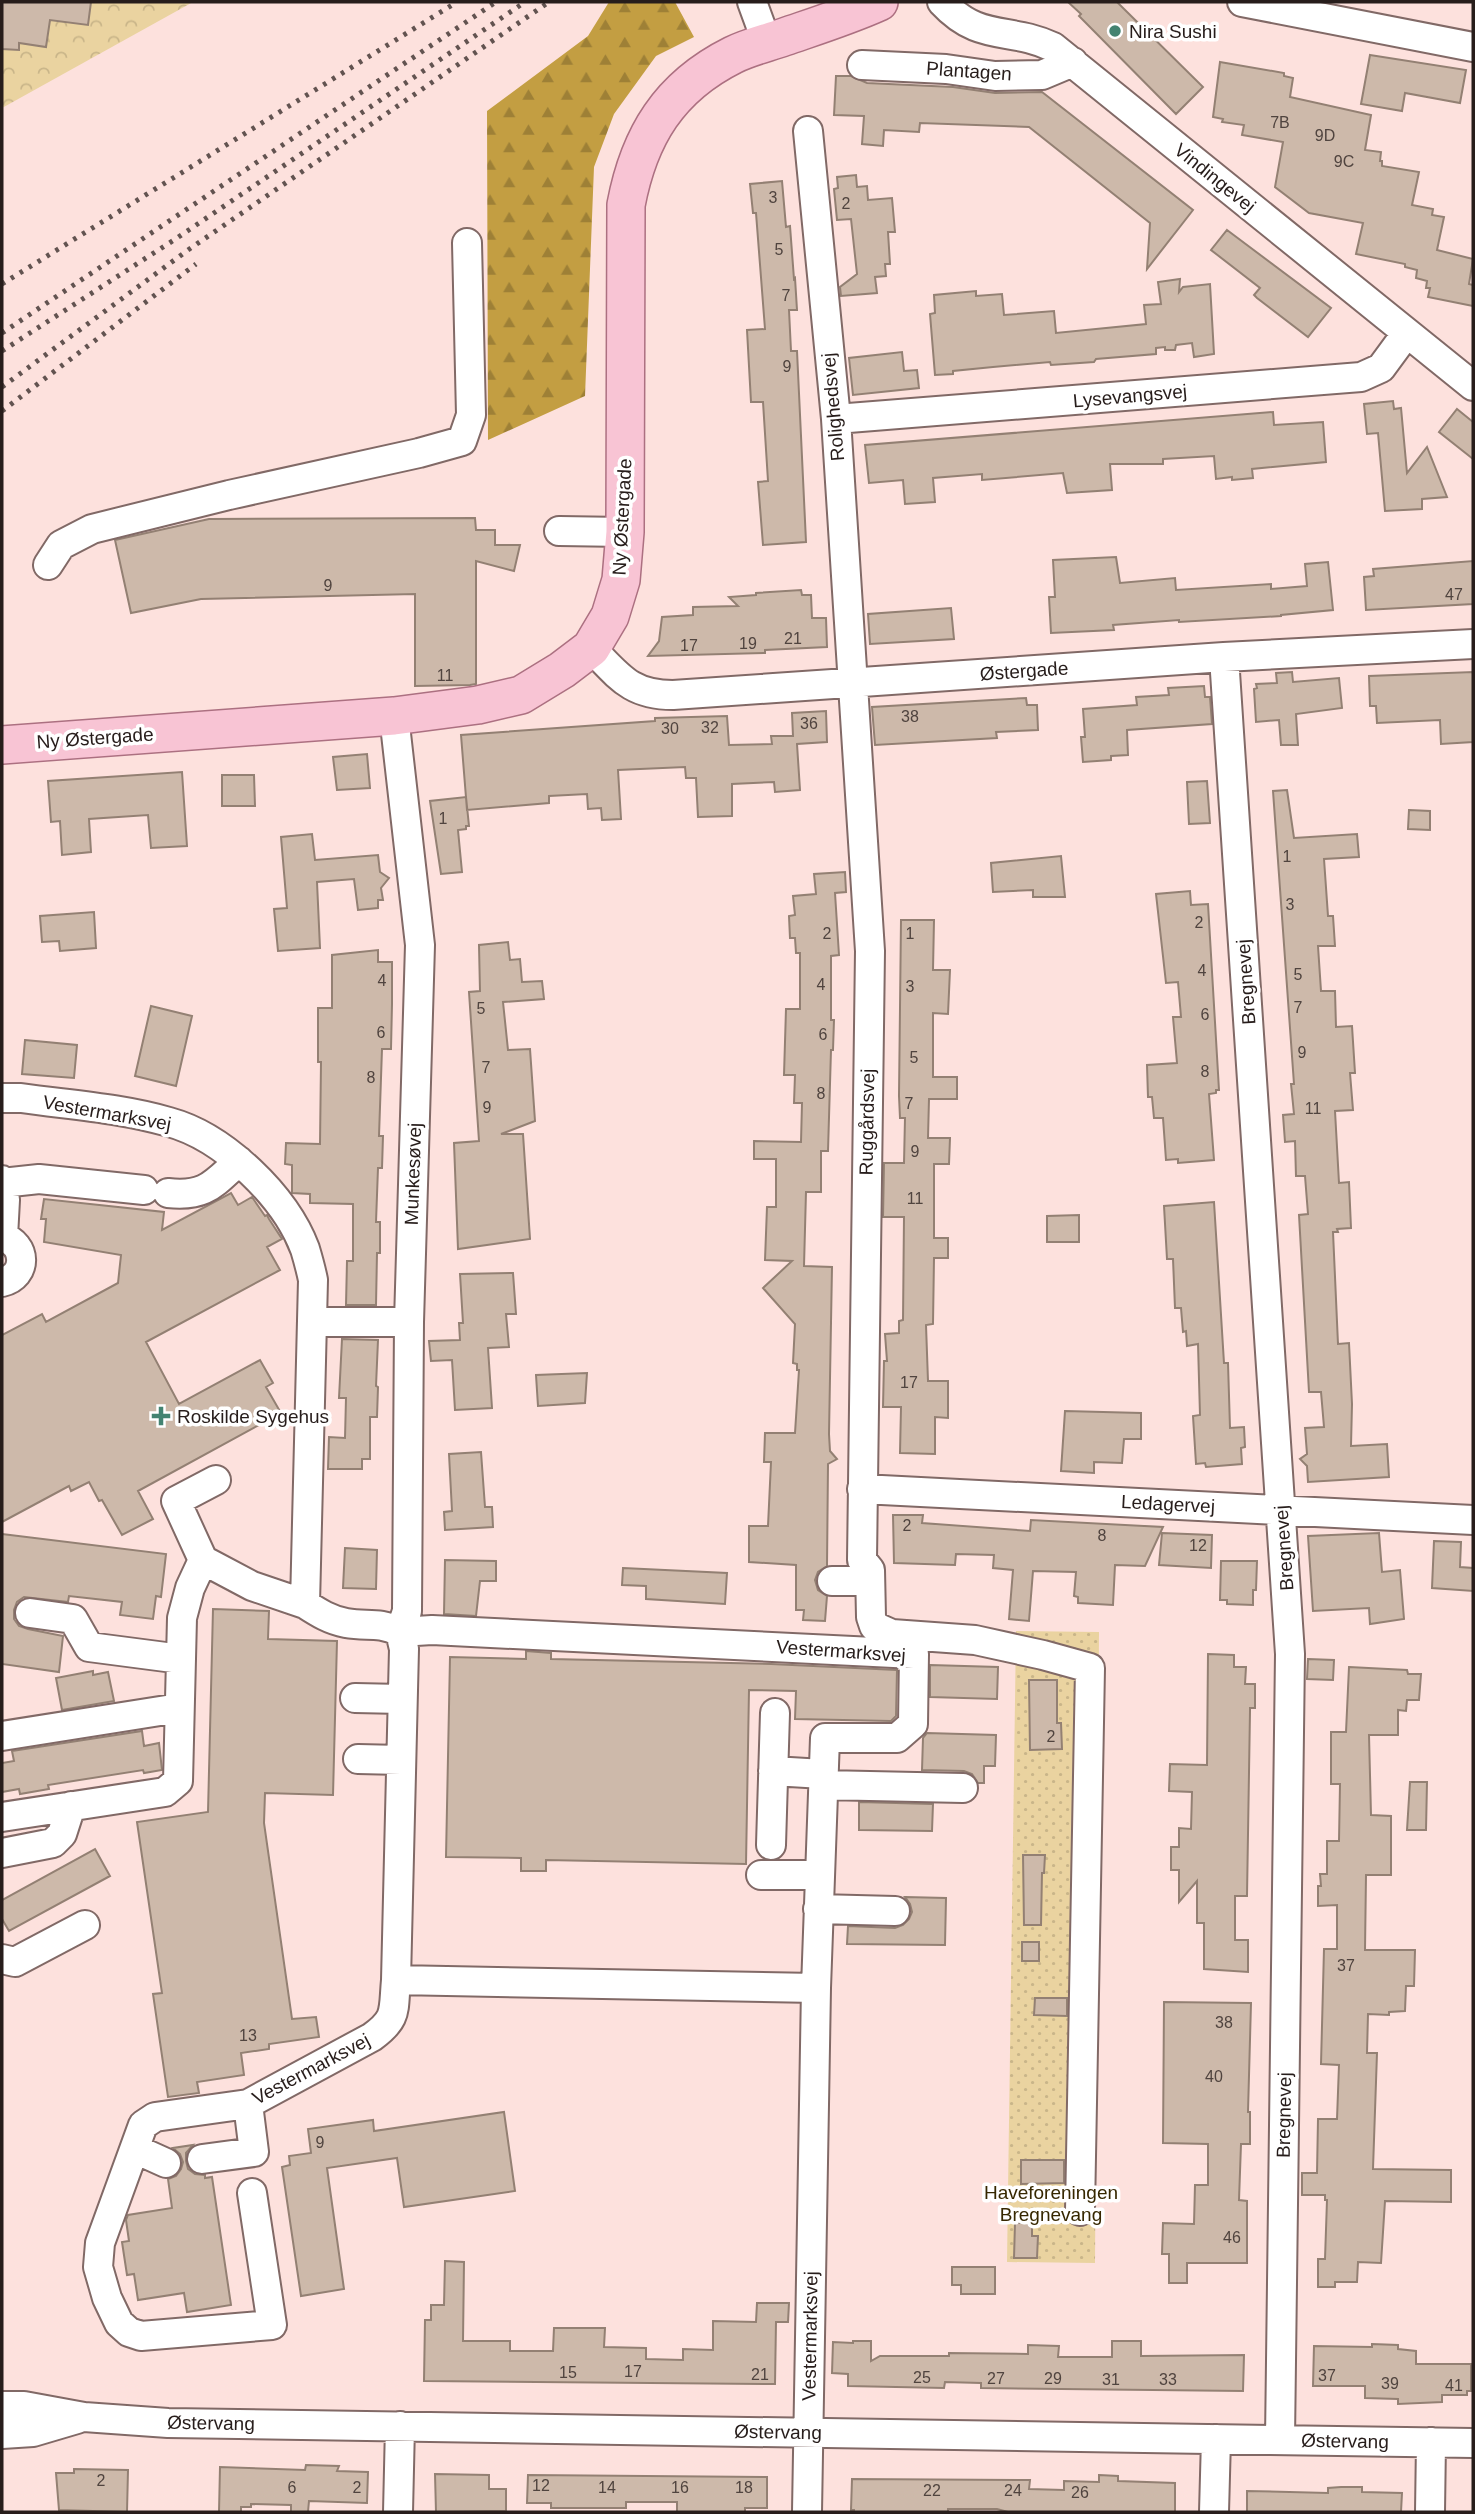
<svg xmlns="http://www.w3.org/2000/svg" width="1475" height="2514" font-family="Arial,sans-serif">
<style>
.grass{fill:url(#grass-dots)}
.forest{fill:url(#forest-firs)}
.park{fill:url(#park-crowns)}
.building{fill:#cdb9aa;stroke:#938073;stroke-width:2}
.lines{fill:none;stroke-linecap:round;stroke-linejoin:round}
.minor-casing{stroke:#816966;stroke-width:32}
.major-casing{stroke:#ac7081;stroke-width:40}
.minor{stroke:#fff;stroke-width:28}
.major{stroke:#f8c4d4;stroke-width:37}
.rail{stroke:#625350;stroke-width:5;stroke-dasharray:3.5 7;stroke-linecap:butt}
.poi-dot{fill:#438371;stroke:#fff;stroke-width:2.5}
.labels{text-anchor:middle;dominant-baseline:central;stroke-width:7;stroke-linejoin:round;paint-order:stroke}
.number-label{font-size:16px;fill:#50443f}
.poi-label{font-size:19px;fill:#271d1b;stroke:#fff;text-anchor:start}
.street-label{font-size:19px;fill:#271d1b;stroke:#fff}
.park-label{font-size:19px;fill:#362700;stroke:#fff}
</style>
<defs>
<pattern id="grass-dots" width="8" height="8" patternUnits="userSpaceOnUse" patternTransform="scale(1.75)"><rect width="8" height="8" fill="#ead3a0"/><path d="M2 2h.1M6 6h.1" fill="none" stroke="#c9b589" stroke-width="1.8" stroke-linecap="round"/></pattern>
<pattern id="forest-firs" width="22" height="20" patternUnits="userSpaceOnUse" patternTransform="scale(1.75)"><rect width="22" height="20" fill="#c39e42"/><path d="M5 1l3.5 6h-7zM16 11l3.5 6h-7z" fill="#9e8036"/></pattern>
<pattern id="park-crowns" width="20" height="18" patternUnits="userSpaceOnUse" patternTransform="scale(1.75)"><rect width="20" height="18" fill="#ead3a0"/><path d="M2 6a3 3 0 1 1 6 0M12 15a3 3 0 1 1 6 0" fill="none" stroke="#c9b589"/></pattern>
</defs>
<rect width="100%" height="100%" fill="#fde1dd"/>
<!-- grass -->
<path class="grass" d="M1016,1631L1099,1632L1095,2263L1007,2262Z"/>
<!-- forest -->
<path class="forest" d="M609,2H675L694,37L656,56L614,114L594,167L585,396L488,440L487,111L588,36Z"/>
<!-- park -->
<path class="park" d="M2,2H193L2,108Z"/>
<!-- building -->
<path class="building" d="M2,2H91L88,25L50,20L46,47L19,43V50L2,49Z
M1068,2H1117L1203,87L1176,114L1079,16L1081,14Z
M1370,55L1466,70L1460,103L1405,93L1402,111L1361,104Z
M1220,62L1284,73V76L1293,78L1290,97L1371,115L1365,150L1381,152L1380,161H1382V166L1419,172L1412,205L1433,209L1432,215L1444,217L1437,250L1473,259L1469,284L1473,285V306L1428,297L1430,288H1426L1427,281L1416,278L1417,270L1405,267V264L1356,254L1363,223L1309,213L1275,187L1283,142L1242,135L1244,125L1222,122L1223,119L1213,117Z
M836,76H851L867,83L953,87L995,93L1042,92L1193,210L1147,269L1150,223L1029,127L920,123L919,132L884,130L883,146L862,144L864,116L834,115Z
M856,175L857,187L867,186L868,200L892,198L895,232H888L890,264H885L886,276L875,277L877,293L841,296L840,287L857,274L851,219L837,220L834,189L838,188L837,177Z
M782,181L786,227L790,226L794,279L795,278L797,310H789L791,351H797L806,542L763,545L758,482L768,481L763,402H751L747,330L765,329L756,213H753L750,184Z
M1227,230L1331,308L1308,337L1257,298L1254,295L1260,288L1211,250Z
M1180,279L1179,292L1183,287L1210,284L1214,354L1194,357L1192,343L1176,345L1175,350H1165V347L1156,348V354L1096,359L1094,362L1051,365L1050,362L993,367L953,371V374L935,375L930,314L935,313L934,295L976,291V296L1002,294L1004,315L1054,311L1056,333L1146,324L1144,305L1161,304L1158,282Z
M902,352L904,371L917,370L919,388L853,395L849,358Z
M1393,401L1394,409L1401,408L1407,473L1427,447L1447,497L1422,499V509L1385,511L1378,433L1367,434L1364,404Z
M1457,409L1473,422V459L1439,432Z
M1273,412L1274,425L1323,422L1326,462L1252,469L1253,478L1232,480V477L1216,479L1214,456L1163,459V464H1110L1112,490L1067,493L1063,473L982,480V474L933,478L935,502L905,504L903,480L869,483L865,445Z
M475,518L476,530H495V545H520L514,571L476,561V684L470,685L415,686V594L201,599L131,613L115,540L209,519Z
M1116,557L1120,583L1175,578L1176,590L1271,584V589L1307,586L1305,564L1328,562L1333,610L1281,615V616L1179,622V620L1113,625L1114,630L1051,633L1049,597H1055L1053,560Z
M1473,561V604L1366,610L1364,577L1374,576L1373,569Z
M801,590L802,595H811L812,618H826L827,647L765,650V653L648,656L659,641L662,617L693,615V607L738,606L729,597L756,595V593Z
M951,608L954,639L870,644L868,614Z
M1292,672L1293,682L1339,678L1342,708L1296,714L1298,745H1281L1279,720L1256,722L1254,689L1257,688L1256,684L1277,683L1276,673Z
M1473,672V742L1441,744L1440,720L1377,723L1376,706H1370L1369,676Z
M1204,686L1205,697H1210L1212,724L1127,730L1128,755L1111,756V760L1083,762L1081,737H1085L1083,709L1137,705L1136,697L1169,695L1168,688Z
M1026,698L1027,705H1037L1038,730L996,732L997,738L875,745L872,707Z
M826,711L827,742L797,744L800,790L775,792L774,782L732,784V816L698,817L696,778H686L685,767L618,770L621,819L602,820L601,808L588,809L587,794L549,796V803L467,810L461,735L655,721V718L727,716L729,745L772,744L771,736H793L792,713Z
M367,754L370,788L337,790L333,757Z
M182,772L187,846L151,848L148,815L89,819L91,852L62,855L60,821L51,822L48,781Z
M222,775H254L255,806H222Z
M1207,781L1210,823L1189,824L1187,782Z
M1287,790L1294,838L1357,834L1359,857L1324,859L1328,916H1333L1335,946H1318L1321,991H1335L1336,1027L1352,1026L1355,1073H1350L1353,1110L1335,1111L1339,1183L1349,1182L1351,1228L1337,1229L1338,1232H1333L1338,1344L1349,1343L1352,1404L1351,1446L1387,1444L1389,1477L1308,1482L1307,1466L1300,1459L1307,1454L1305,1428L1324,1427L1321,1392H1309L1299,1215L1308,1214L1305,1176H1296L1295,1141L1285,1142L1283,1115L1294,1114L1291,1084H1294L1273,791Z
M466,797L469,826H466V829L458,830L462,872L441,874L430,801Z
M1409,810L1430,811V830L1408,829Z
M312,834L315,860L378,855L380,872L389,878L381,888L383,900H378V908L358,910L354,879L317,882L320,948L278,951L274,909L287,908L281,837Z
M1061,856L1065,897H1033V890L993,892L991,863Z
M845,872L846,892L835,893L839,955L831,956V1020H834L833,1050H831L828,1151H821V1192H806L804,1266L832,1267L829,1434L830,1451L837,1459L828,1464L827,1566L818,1572L815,1580L818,1590L827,1596L825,1621L803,1620L804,1610H796V1565L749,1562V1526H768L771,1462H764L765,1433H795L799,1370H797V1364L793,1363L795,1324L763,1288L792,1261L765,1260L767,1207H776V1159H754V1141L801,1142L802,1103H794L795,1075H784L786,1009H800V953H796L795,938H790L789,916L795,915L793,896L816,894L814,874Z
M1190,891L1191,905L1208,904L1219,1090H1216V1093L1209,1094L1214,1160L1178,1163V1159L1166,1160L1163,1118H1154L1152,1097H1148L1147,1065L1177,1063L1173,1017H1181L1178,982L1166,983L1156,894Z
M94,912L96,948L60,951L59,941L42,942L40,916Z
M901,920H934L933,970H950L948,1014L933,1013V1077H957V1099H929L928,1138H950L949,1164H934V1238H948V1258H934L933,1324L926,1325L928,1381H948V1418L935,1417V1454L900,1453L901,1407H883L884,1361H887L885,1334L899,1333V1321L903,1320L904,1217H883L884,1163H904L905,1118H900L899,1096Z
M508,942L510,960L520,959L522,982L542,981L544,999L503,1002L508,1050L530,1049L535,1121L501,1134H523L530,1239L458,1249L454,1143L479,1141L469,992L480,991L479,945Z
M378,950V962H392V1004L391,1049H382L379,1136H383L382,1168H378L376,1222H380V1253H377L376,1305H346L347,1261H353V1204L310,1203V1194L292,1193V1165L285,1164L286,1143L320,1144L321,1062H318V1008H332V955Z
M151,1006L192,1016L176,1086L135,1076Z
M25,1040L77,1045L74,1078L22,1074Z
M231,1193L238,1205L252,1197L265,1216L267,1215L269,1219L282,1239L267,1247L280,1270L146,1342L179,1404L260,1360L273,1383L266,1387L281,1413L138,1491L153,1519L122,1535L102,1500L99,1501L89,1482L71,1491L69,1486L2,1522V1335L42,1314L46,1322L118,1283L121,1255L44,1242L46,1219H41L44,1199L164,1212L162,1230Z
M1214,1202L1224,1363H1228L1230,1428L1244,1427L1245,1447L1241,1448L1242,1464L1206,1467L1205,1463L1196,1464L1193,1416L1200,1415L1198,1344L1187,1346L1186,1331L1183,1332L1181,1308H1175L1173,1259H1167L1164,1206Z
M1079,1215V1242H1047V1216Z
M513,1273L516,1314H506L509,1347L488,1348L492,1408L455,1410L452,1360L431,1361L429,1341L460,1340L459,1323H463L460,1274Z
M342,1339L378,1340L376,1386L378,1387L377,1417H370V1459H362V1469H328L329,1437L345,1438L346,1398H339Z
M587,1373L585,1403L538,1406L536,1375Z
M1065,1411L1141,1413V1439H1124L1122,1463L1094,1462V1473L1061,1471Z
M481,1452L485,1507H492L493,1527L445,1530L444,1512L452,1511L449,1454Z
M893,1515H923L922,1523L1030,1531L1031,1520L1163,1527L1145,1566L1115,1565L1113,1605L1078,1603V1597L1074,1596L1076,1572L1033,1571L1029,1621L1009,1619L1013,1570L993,1568L994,1555L956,1554L955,1565L894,1563Z
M1162,1533L1212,1535L1211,1568L1159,1565Z
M1379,1533L1382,1572L1400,1570L1404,1619L1370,1624L1369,1608L1313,1611L1308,1536Z
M2,1534L166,1554L161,1597L156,1596L153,1619L120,1615L122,1602L69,1596L68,1602L24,1597L17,1602L14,1610V1619L19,1626L28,1629L63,1636L59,1672L2,1664Z
M1434,1541L1461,1542L1460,1567L1473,1568V1591L1432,1588Z
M345,1548L377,1550L376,1589L343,1588Z
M445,1560L496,1561V1581H480L476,1616L444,1614Z
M1221,1561H1257L1256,1590H1253V1605L1227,1604V1600H1220Z
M623,1568L727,1573L725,1604L646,1599V1586L622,1585Z
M213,1609L269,1611L268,1639L337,1641L333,1795L265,1793L264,1823L292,2019L316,2017L319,2037L269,2044V2049L241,2053L244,2075L197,2082L199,2093L168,2097L153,1994L162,1993L137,1822L208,1812Z
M526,1651L551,1653V1659L771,1664L897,1670L896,1716L891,1721L795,1719L796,1691L749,1690L746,1864L546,1860V1871H521V1858L446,1857L450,1657L526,1659Z
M1208,1654L1234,1655V1667H1246L1245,1684H1255V1708H1250V1711L1247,1896H1235V1940H1248V1972L1204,1969V1923H1197V1881L1179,1902V1870H1171V1847H1179V1828L1191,1829L1192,1792L1169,1791L1170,1764L1207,1765Z
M1308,1659L1334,1660L1333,1680L1307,1679Z
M930,1665L998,1667L997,1699L930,1697Z
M1349,1667L1407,1670L1408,1674H1421L1419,1700H1407L1406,1711L1398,1710V1735H1369L1371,1815L1391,1816V1875H1366L1365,1950H1415L1414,1986H1406L1405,2011L1389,2012V2015L1368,2014L1367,2053H1377L1373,2169L1451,2170V2202L1385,2201L1381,2263L1358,2262L1357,2282H1335V2287H1318V2259H1325L1327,2200H1325V2195H1302V2173H1317L1318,2119H1337L1339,2065L1321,2064L1324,1949H1337V1905L1318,1906V1886H1321L1320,1874H1327V1841H1339L1340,1784H1331V1732H1346Z
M93,1671V1675L108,1672L114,1701L62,1710L56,1678Z
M1029,1680H1057V1723H1061L1062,1749L1030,1750Z
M142,1731L144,1746L159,1743L162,1770L144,1773L143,1770L48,1785L49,1789L20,1794L19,1789L2,1792V1763L14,1761L12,1751Z
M927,1733L996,1735L995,1766H984V1783H978L972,1774L964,1771L922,1770L923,1738Z
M1410,1782H1427L1426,1830H1407Z
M859,1802L933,1804L932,1831L859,1830Z
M95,1849L110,1876L9,1931L2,1919V1900Z
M1023,1855H1045L1044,1873H1042L1041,1925H1024Z
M905,1897L946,1898L945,1945L847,1944L848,1926L895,1928L903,1925L909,1919L912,1912L910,1904Z
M1022,1942H1039V1961H1022Z
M1035,1998H1067V2016L1034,2015Z
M1164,2002L1251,2003L1248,2112H1250V2144H1241L1239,2200L1247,2201V2263H1187V2283H1169V2254H1162L1163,2223L1194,2224L1195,2185H1208V2144L1163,2143Z
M504,2112L515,2191L404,2207L397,2158L327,2168L344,2289L301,2296L282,2167L290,2165L289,2156L311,2153L308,2129L373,2120L374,2131Z
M193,2145L186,2153V2161L188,2169L195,2174L205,2175V2178L212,2177L231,2305L187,2312L184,2293L138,2300L134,2274L127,2275L122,2242L129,2241L126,2220L128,2215L172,2208L168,2179L176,2176L181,2169L183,2162L180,2154L173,2148Z
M1021,2160H1064V2183L1021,2184Z
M1015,2223H1032V2236H1038L1037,2258H1014Z
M445,2261L464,2262L463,2341H510V2351H553L554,2328H605L604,2347L646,2348V2359L683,2360V2349L713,2350V2321L756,2322L757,2303H789L788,2322H776L775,2384L424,2381L425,2320H431V2305H444Z
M952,2267H995V2294H961V2285H952Z
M853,2341H871V2361L880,2356H949V2353L1028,2354V2345L1059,2346L1058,2357H1112V2341H1141V2356L1244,2355L1243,2391L981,2388V2383L945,2382L944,2388L848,2386V2374L832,2373L833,2342L853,2343Z
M1372,2344L1398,2345V2349L1416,2351V2364H1471V2391H1467V2395H1442V2402L1398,2404V2399L1365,2398V2386H1313L1314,2346L1372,2347Z
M306,2465L339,2466L337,2471L368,2472L367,2503L309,2501L308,2512H291V2505L251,2504V2507H241V2512H219L220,2467L305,2470Z
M74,2469L128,2470L127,2512L59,2510L56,2473H74Z
M435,2474L489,2475V2489H506V2511L436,2512Z
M528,2475L767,2477V2508H745V2512H677V2502H626V2508H551V2503H527Z
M1099,2475L1118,2476V2481L1175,2483V2512H1008L997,2509H948V2512H854V2510H851L852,2479L1030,2480L1029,2489L1064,2490V2481L1099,2482Z
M1341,2487H1362V2492L1402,2493L1401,2512H1247V2491L1328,2493V2488Z"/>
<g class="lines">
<defs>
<path id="minor" d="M752,2L767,43
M942,2C980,43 1009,26 1053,47L1473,386
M1242,2L1473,47
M862,65L946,69L995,76L1042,75L1073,62
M808,131L836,419L870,951L862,1560L870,1570L871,1617L874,1626L892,1634L975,1640L1043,1655L1090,1668L1080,2211
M836,419L1361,377L1381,368L1406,334
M559,531L625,532
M48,565L61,545L92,529L229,495L419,453L462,441L471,415L467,243
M591,648C619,676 630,695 673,695L1224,657L1473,644
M1224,657L1290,1654L1280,2440
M394,716L420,945L409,1322L407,1611L400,1632L432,1630L914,1654L913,1724L897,1738H825L816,1988
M2,1098H21C70,1105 121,1108 169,1122C224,1137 285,1196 305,1249C308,1259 311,1270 313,1280L305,1604C319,1613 330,1620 346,1623C368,1627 377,1621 400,1632L404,1649L396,1980L816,1988L807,2512
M2,1180L5,1200L3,1237
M2,1183L39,1179L144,1190
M168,1193C206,1197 213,1184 239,1161
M2,1237C27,1244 28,1276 2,1282
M312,1322H409
M216,1480L176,1501L203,1560L252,1586L305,1604
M862,1489L1473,1520
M832,1581H854
M30,1613L73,1619L89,1647L181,1659
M355,1698L402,1699
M2,1736L179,1708
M358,1759L401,1760
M773,1771L823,1774
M823,1785L963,1788
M2,1817L165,1792L178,1781L182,1618L190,1588L203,1560
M771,1845L775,1713
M2,1853L53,1843L62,1834L71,1806
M761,1875H819
M818,1909L895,1911
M2,1959L15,1962L85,1925
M135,2149L166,2163
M202,2159L254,2152L248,2104
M252,2193L272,2325L141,2336L129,2332L119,2323L107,2298L98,2267L100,2243L143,2125L155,2117L248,2104L372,2037C398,2018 393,2011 396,1980
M2,2406H24L84,2417L168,2423L1473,2443
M2,2434L33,2432L77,2419
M398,2512L400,2426
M1214,2512L1216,2439
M1430,2512L1431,2442"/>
<path id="major" d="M2,745L394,716L478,705L521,695L562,670L591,648L610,616L621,580L625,532L626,205C639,136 669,87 733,55C749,47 767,43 784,37C816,26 848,16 879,2"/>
</defs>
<!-- minor casing -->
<use href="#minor" class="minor-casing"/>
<!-- major casing -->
<use href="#major" class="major-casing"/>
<!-- minor -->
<use href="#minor" class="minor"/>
<!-- major -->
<use href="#major" class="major"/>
<!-- rail -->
<path class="rail" d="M2,284L457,2
M2,333L496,2
M2,351L177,238L525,2
M2,387L188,250L549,2
M2,411L196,264"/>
</g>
<!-- markers -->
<g class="poi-dot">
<circle cx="1115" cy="31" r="7"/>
<path d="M157.5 1405.5h7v7h7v7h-7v7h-7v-7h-7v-7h7z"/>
</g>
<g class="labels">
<!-- number labels -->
<g class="number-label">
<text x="1280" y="122">7B</text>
<text x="1325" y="135">9D</text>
<text x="1344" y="161">9C</text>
<text x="773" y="197">3</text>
<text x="846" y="203">2</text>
<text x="779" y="249">5</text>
<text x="786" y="295">7</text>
<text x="787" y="366">9</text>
<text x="328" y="585">9</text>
<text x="1454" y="594">47</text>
<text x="793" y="638">21</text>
<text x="748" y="643">19</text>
<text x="689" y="645">17</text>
<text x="445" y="675">11</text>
<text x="910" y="716">38</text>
<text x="809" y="723">36</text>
<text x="710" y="727">32</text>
<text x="670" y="728">30</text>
<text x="443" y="818">1</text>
<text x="1287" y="856">1</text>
<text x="1290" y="904">3</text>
<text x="1199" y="922">2</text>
<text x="827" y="933">2</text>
<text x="910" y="933">1</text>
<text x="1202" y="970">4</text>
<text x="1298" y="974">5</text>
<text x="382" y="980">4</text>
<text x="821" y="984">4</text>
<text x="910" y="986">3</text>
<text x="1298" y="1007">7</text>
<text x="481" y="1008">5</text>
<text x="1205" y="1014">6</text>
<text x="381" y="1032">6</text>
<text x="823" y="1034">6</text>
<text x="1302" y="1052">9</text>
<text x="914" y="1057">5</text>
<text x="486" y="1067">7</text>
<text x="1205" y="1071">8</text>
<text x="371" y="1077">8</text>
<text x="821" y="1093">8</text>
<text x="909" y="1103">7</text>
<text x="487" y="1107">9</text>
<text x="1313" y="1108">11</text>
<text x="915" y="1151">9</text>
<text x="915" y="1198">11</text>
<text x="909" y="1382">17</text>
<text x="907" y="1525">2</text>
<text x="1102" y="1535">8</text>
<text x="1198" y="1545">12</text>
<text x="1051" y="1736">2</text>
<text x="1346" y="1965">37</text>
<text x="1224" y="2022">38</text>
<text x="248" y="2035">13</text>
<text x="1214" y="2076">40</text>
<text x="320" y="2142">9</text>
<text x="1232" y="2237">46</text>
<text x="633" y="2371">17</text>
<text x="568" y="2372">15</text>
<text x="760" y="2374">21</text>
<text x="1327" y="2375">37</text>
<text x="922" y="2377">25</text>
<text x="996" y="2378">27</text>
<text x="1053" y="2378">29</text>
<text x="1111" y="2379">31</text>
<text x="1168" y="2379">33</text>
<text x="1390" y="2383">39</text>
<text x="1454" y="2385">41</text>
<text x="101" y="2480">2</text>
<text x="541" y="2485">12</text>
<text x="292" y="2487">6</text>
<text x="357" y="2487">2</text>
<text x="607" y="2487">14</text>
<text x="680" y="2487">16</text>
<text x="744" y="2487">18</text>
<text x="932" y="2490">22</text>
<text x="1013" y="2490">24</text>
<text x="1080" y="2492">26</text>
</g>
<!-- poi labels -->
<g class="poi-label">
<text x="1129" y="31">Nira Sushi</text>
<text x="177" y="1416">Roskilde Sygehus</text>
</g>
<!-- street labels -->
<g class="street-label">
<text transform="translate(969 71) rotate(4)">Plantagen</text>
<text transform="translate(1215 178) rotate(39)">Vindingevej</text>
<text transform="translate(1130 396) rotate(-5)">Lysevangsvej</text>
<text transform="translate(833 407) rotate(-95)">Rolighedsvej</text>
<text transform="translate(622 517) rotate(-87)">Ny Østergade</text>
<text transform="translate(1024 671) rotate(-4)">Østergade</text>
<text transform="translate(95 738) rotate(-4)">Ny Østergade</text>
<text transform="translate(1246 982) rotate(-94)">Bregnevej</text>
<text transform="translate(107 1113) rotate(10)">Vestermarksvej</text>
<text transform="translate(867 1122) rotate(-89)">Ruggårdsvej</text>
<text transform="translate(413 1174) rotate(-88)">Munkesøvej</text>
<text transform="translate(1168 1504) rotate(3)">Ledagervej</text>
<text transform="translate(1284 1548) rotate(-94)">Bregnevej</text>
<text transform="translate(841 1651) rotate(4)">Vestermarksvej</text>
<text transform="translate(311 2069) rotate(-28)">Vestermarksvej</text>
<text transform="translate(1284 2115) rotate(-89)">Bregnevej</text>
<text transform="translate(810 2336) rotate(-89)">Vestermarksvej</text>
<text transform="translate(211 2423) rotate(1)">Østervang</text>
<text transform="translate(778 2432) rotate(1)">Østervang</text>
<text transform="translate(1345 2441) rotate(1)">Østervang</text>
</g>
<!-- park labels -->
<g class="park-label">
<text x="1051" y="2192">Haveforeningen<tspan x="1051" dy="22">Bregnevang</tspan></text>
</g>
</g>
<!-- border -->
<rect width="1475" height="2514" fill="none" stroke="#271d1b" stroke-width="7"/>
</svg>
